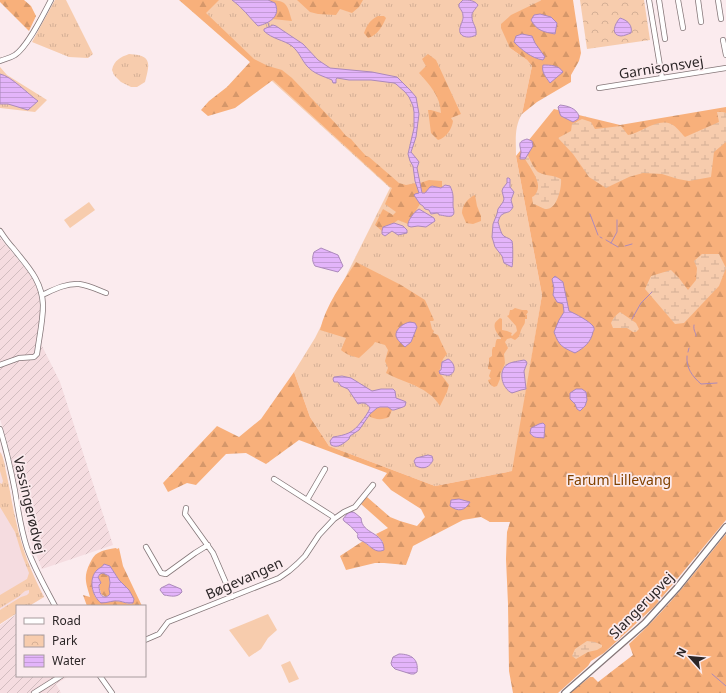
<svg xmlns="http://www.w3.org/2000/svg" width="726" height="693" font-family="'Noto Sans',sans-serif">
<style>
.built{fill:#f5dce0}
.industrial{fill:url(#industrial-furrows)}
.grass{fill:url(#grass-tufts)}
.forest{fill:url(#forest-firs);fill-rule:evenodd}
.wetland{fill:url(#wetland-marsh)}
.park{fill:url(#park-crowns)}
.pitch{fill:#f7ccad}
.water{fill:url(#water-rules);stroke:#ac89bb;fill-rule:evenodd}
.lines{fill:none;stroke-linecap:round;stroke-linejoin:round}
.stream{stroke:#ac89bb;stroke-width:1}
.minor-casing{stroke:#847678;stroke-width:6}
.major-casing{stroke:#847678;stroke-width:8}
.minor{stroke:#fff;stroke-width:4.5}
.major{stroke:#fff;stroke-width:5.5}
.labels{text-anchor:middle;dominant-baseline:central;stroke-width:3.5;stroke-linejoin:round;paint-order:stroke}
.street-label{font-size:14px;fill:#2c2627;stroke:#fbebee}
.park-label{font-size:14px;fill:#824200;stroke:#fbebee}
</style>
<defs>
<pattern id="industrial-furrows" width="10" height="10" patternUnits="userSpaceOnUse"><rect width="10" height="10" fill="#f5dce0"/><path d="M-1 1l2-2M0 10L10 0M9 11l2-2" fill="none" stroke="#d2bdc0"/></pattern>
<pattern id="grass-tufts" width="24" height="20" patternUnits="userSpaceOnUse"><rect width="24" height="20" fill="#f7ccad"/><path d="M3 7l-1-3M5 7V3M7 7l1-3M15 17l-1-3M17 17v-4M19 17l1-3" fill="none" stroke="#d4af95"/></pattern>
<pattern id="forest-firs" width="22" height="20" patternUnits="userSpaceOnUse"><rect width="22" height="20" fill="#f8b07b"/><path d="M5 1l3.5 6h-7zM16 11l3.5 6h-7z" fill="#d5976a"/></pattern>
<pattern id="wetland-marsh" width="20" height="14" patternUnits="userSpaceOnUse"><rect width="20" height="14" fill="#f7ccad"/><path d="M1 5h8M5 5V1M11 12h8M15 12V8" fill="none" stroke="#d4af95"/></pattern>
<pattern id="park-crowns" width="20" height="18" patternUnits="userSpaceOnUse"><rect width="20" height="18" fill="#f7ccad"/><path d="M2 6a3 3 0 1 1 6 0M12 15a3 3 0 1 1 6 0" fill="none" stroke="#d4af95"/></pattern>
<pattern id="water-rules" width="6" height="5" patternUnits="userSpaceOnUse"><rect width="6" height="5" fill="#e3b4fa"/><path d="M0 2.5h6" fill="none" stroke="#c39bd6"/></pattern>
</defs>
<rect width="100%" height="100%" fill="#fbebee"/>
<!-- built -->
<path class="built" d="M0,452L2,454L4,465L15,520L20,541L29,566L44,597L29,606H17V613L0,624Z"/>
<!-- industrial -->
<path class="industrial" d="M0,238L29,273L38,290L40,305L41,344L60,382L113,545L42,569L31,542L7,441L0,419Z
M17,614V676H69L56,684L61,693H0V625Z"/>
<!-- grass -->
<path class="grass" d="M55,0H66L93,54L88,58L69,57L32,42Z
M184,0H541L510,48L527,60L532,66L522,114C514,127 516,141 516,156L542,295L513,471L435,486L329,446L310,417L294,372L315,338L390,188L251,62Z
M129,54C152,55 150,63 145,82L137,87H131L121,82L114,75L112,70C114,60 121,57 129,54Z
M0,67L7,75L47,100L35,112L0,108Z
M0,452C4,458 5,466 6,472C10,489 12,505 16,521C22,549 31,572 44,597L29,606H17V613L0,624V610L21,597L27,595L29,593V590L25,591L18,597L0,608V595L27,579L29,573L22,555L15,532L0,507V483L2,484L3,481L0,471Z"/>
<!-- forest -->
<path class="forest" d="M0,0H24L31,6L36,16L29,31L0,2Z
M179,0H219L206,13L254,59L268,66L282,70L292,78L337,125L346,136L351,139L356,145L366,156L369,157L399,183L406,185L416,183L419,194L417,193L414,195L420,204L412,217L410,218L408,224L398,220L394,223L383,227L382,231L375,225L383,209L393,215L396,212L385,204L392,188L389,186L273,80L235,108L208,116L201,110L209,101L227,87L250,62Z
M268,0C287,0 287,4 292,21L272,19C278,11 280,4 268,0Z
M297,0H363L359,7L352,13L340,9L336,15L318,14L310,12Z
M541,0H573L581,53L579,61L571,75V82L537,102L522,114L532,66L527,60L510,48L501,28V24L511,15L540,1Z
M378,16H384L386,18C383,25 377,36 368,38L364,33C367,25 370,20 378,16Z
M428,54L436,60L461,114L451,118L453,121C452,129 446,138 438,140L431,133L428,110H431L441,113C440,96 430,85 419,73L426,66L422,59Z
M726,107V520L654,607L604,653L591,661L588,666L558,693H513L509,671L508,604L506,559L507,532L510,522H490L481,517L463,520L413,546L406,565L384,563H375L346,570L340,556L363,541L370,547L383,542L376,534L388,528L361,504L367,497L390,517L400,521L417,526L425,517L421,509L391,490L382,480L387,473L299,440L266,464L246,453L226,454L196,485L187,483L168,492L163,483L217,426L239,437L261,419L294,372L310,417L329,446L435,486L512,471L542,295L516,156L554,109L620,125Z
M429,180L442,181V187L440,188L432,186L430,187L425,193L422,194L420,183Z
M475,195L477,206L481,216V221L473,224L466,223C465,220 463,216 462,213C462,205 468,198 475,195Z
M356,262L401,285L425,300L429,309L434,320L433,321H430L432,329L434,331L433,333L438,335L441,342L447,354L443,359L439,372L449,385L447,392L440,406C437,402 434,397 429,394C417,384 400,381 386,373L388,368L385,361L388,350L385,345L375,342L373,345L359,358C352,356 347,355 341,350L346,338L320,330C326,305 342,283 356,262Z
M515,308L522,310H527L528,312L526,315H527V319H525C525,325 524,324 522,328C519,334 521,336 515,340L511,338L507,339L505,342L508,348L504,354L505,363L504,366L500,374V379L497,386L494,387C491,385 489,384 488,380L491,379L489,376L491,370L488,369V367L489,363V358L492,356V350L493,347H495L496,341L497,339H501V338C498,335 493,329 495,323C496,321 498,320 500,318L502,319V330L507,331L512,333L511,335L512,336L517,331L516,326L507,316L509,315L510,310H512Z
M380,407H388L392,410L389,417C383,420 375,420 369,416L374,410Z
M726,534V693H570L590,677H593L598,682L633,655L629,644C666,611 695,572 726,534Z
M116,548L117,549L119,548L123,566L142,606H87L83,595L90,597C86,583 83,577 90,563C92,559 94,555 98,553C103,550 110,549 116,548ZM103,566H110C113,571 116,575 119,580C125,587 132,592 134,601L131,604C126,604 122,601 116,601C111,600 105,604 101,602C91,598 90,579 96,572C98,569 101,568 103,566Z
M103,573L109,576L110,584V594L106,597L101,594L99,585L101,583L98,578L100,574Z"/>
<!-- wetland -->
<path class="wetland" d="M717,112H723L726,113V142L714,152L711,177L689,181L678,179L662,174L643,173L629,177L606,188L589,177L573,154L558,138L571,131L572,124L582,119L591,122L595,129L621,126L628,135C642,133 656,118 671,124C676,126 681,133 685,137L719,122Z
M528,155C529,159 535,170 538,172C545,176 554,175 561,179C562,187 557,211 545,209C542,208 537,205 533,204L532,197L534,196C536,194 538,190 538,187C539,179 529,166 525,159Z
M702,254H719L726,268L719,286L684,323L675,324L645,289L651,276L671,270L679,278L688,290L696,280L697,268L694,261Z
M620,312L636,323L639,329L636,332H633L627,328H613L611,323C613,318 616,315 620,312Z
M587,641L595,642L602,645V647L597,650L588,652L576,659L572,656L575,649Z"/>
<!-- park -->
<path class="park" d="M580,0H644L650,40L587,49Z"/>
<!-- pitch -->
<path class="pitch" d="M89,202L95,210L70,228L64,220Z
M268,614L277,630L268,638L261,649L249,657L229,630Z
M290,661L299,679L289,683L281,665Z"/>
<!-- water -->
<path class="water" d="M232,0H268L275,3C281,16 270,23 258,26C249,17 242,7 232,0Z
M463,0C469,0 474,0 478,5C476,9 471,12 472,17C472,24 477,26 476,35C472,37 468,38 463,36C455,31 464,22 463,16C463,12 461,10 459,7V4Z
M540,14L551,17L557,23L555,34C544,32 537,31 531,20L534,15Z
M620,18C627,20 633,25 631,33C628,34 624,36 621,36C609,35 616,22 620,18Z
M273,25L276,26L303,44L318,60L330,68L372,72L397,77L410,90L416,97L419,114L416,137L411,152L416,158L419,162L417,168L422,193H425L430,187L432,186L441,188L445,185L450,186C454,194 453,198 453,205C453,208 455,213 453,215C450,218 443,215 439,215V214L437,213L431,214L429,210L425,209L423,206L420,204L414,195L415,194L419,193L415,181L413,166L410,161L408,154L414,128V112L413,106L409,97L405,92L396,84L394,83L371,80H349L337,78L336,79V83H333L332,80C323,76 314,74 307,66C301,59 300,53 292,46C284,40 272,39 264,31V29Z
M522,34L532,36L535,43L545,57L543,60C531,58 522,50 514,42L516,36Z
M543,65C550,65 559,65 563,72L550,83C546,77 541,72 543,65Z
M0,74C11,76 28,94 38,101L28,110L8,104H0Z
M560,105C568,106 576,108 579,116L578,119L573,122L561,116L560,114L558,107Z
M527,139L532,141L533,146L525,159H520C520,157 521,154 521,152C520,144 517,142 527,139Z
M507,178H509L510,179V187L514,192L511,200L513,207C509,214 508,211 503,214C500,215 499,219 498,222C499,225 500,230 502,234C504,238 509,237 512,241C513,243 513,265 512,267L504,263L502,256L495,247L492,237L493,224L497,214L498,209L503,202L504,199L502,191L503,188L507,183Z
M419,209L434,218L435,221L426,227L418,226L411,227L408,226C407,221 414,212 419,209Z
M394,223L403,226L407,230V233L398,235L392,231L385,236L382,234V231L383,227Z
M321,248L338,255L343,266L338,272L315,266C312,261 312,258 314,252Z
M555,276L563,282L569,311C576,314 589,321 593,326C595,329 594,330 593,332C591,342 584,348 575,353C562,347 559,346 554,332L559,320L564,312L563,304L557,302L553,295L554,288L552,279Z
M410,322L415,323L417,327L411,342L405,347C402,344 397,340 396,336C395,329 404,323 410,322Z
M448,359C453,361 458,371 450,375C447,376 442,374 440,374L439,371L441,370L442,362Z
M524,360L526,361L527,363L524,371L526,389L521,390L512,393C502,389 497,370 508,364C511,362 519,361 524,360Z
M342,376L351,378L372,391L381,389H393L395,391L396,398L404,401L406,402L405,406L403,407L394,410H392L388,407H380L377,408L370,414L359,430L350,436L349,439C344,443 338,449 331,445L330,441L333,437C346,435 353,433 361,422C365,417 368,413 370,408C367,403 363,402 358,404L348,389L341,386L338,382H334L333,379L334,377Z
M576,389H582L586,392L587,400L585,406L580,411L577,409L575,404L570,399V393Z
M543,423L545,425L544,438C538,437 534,439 530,433L531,428L539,424Z
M428,455L432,456L433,460C430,467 424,470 416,466L414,461L416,458Z
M459,499L470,502C465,511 458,512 450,506L451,500Z
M351,511L355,513L361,518C362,535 384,531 384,550C375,554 371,546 364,542C361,540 360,541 358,538C356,533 360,536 356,532C353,528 348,524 344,521L343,519L347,514Z
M104,564L110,566L119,580L129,590L134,599L133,603C127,604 124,602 119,601C113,600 108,603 101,603C92,596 88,579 97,570C100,567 102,568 104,564ZM103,573L109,576L110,583L109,589L110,594C109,595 107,597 105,597C100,597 99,589 99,585L101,583L98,577L100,574Z
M169,584L181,589L182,592C177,598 171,596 164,595L160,590L161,588Z
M399,654C411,654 419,659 417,672L414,674H411L395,669L392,666L391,663L393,657Z"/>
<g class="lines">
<!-- stream -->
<path class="stream" d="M268,23L269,26
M590,214L598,235
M600,237L602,238
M606,240L618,247
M611,243L617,232V220
M625,246L632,244
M632,319L641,303L652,292
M694,325C693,331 696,332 696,336
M688,352L689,348
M687,356C686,368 692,376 701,384L717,383
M712,674L726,686"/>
<defs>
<path id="minor" d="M649,0L662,78
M659,0L665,39
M678,0L683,28
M698,0L701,22
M718,0L721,19
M723,40L726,55
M0,61C5,59 10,58 15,55C28,46 43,15 51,0
M599,88L726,68
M0,231C4,237 8,243 13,248C27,266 42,280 43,305C43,321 39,338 37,354L34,357L19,358L0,365
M42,295C53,290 66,283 79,284C88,285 98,290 106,293
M0,429C6,449 11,470 15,491C18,510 21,530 27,548C34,568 45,587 55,606
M274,479L332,516L334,519
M307,500L325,469
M186,508L185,514L213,553L232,597
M146,547L161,573L166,574L195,553L208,545
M145,640L159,634L168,622L279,578L289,571L297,564L305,556L319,535L334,519L344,512L355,507L373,485
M100,676L112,693
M34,693L61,676"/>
<path id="major" d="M565,693L645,623L677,588L726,527"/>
</defs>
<!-- minor casing -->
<use href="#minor" class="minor-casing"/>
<!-- major casing -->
<use href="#major" class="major-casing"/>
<!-- minor -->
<use href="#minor" class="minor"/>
<!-- major -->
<use href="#major" class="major"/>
</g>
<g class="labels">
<!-- street labels -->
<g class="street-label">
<text transform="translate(661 67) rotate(-9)">Garnisonsvej</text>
<text transform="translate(30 505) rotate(77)">Vassingerødvej</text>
<text transform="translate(244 578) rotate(-24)">Bøgevangen</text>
<text transform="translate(641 605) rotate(-46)">Slangerupvej</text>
</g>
<!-- park labels -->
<g class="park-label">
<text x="619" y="479">Farum Lillevang</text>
</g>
</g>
<!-- legend -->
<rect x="16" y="605" width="130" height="72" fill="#fbebee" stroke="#a89c9e"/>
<rect x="24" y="618" width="20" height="6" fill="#ffffff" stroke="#a89c9e"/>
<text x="52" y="625" font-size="12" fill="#2c2627">Road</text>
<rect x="24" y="635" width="20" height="12" fill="url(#park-crowns)" stroke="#a89c9e"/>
<text x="52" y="645" font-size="12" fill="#2c2627">Park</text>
<rect x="24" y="655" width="20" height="12" fill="url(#water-rules)" stroke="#a89c9e"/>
<text x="52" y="665" font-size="12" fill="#2c2627">Water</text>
<!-- north arrow -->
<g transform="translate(690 657) rotate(297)" stroke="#fbebee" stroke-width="3" paint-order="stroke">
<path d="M0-3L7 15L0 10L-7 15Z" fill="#2c2627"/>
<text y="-6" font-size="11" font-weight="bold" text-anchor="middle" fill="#2c2627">N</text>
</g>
</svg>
